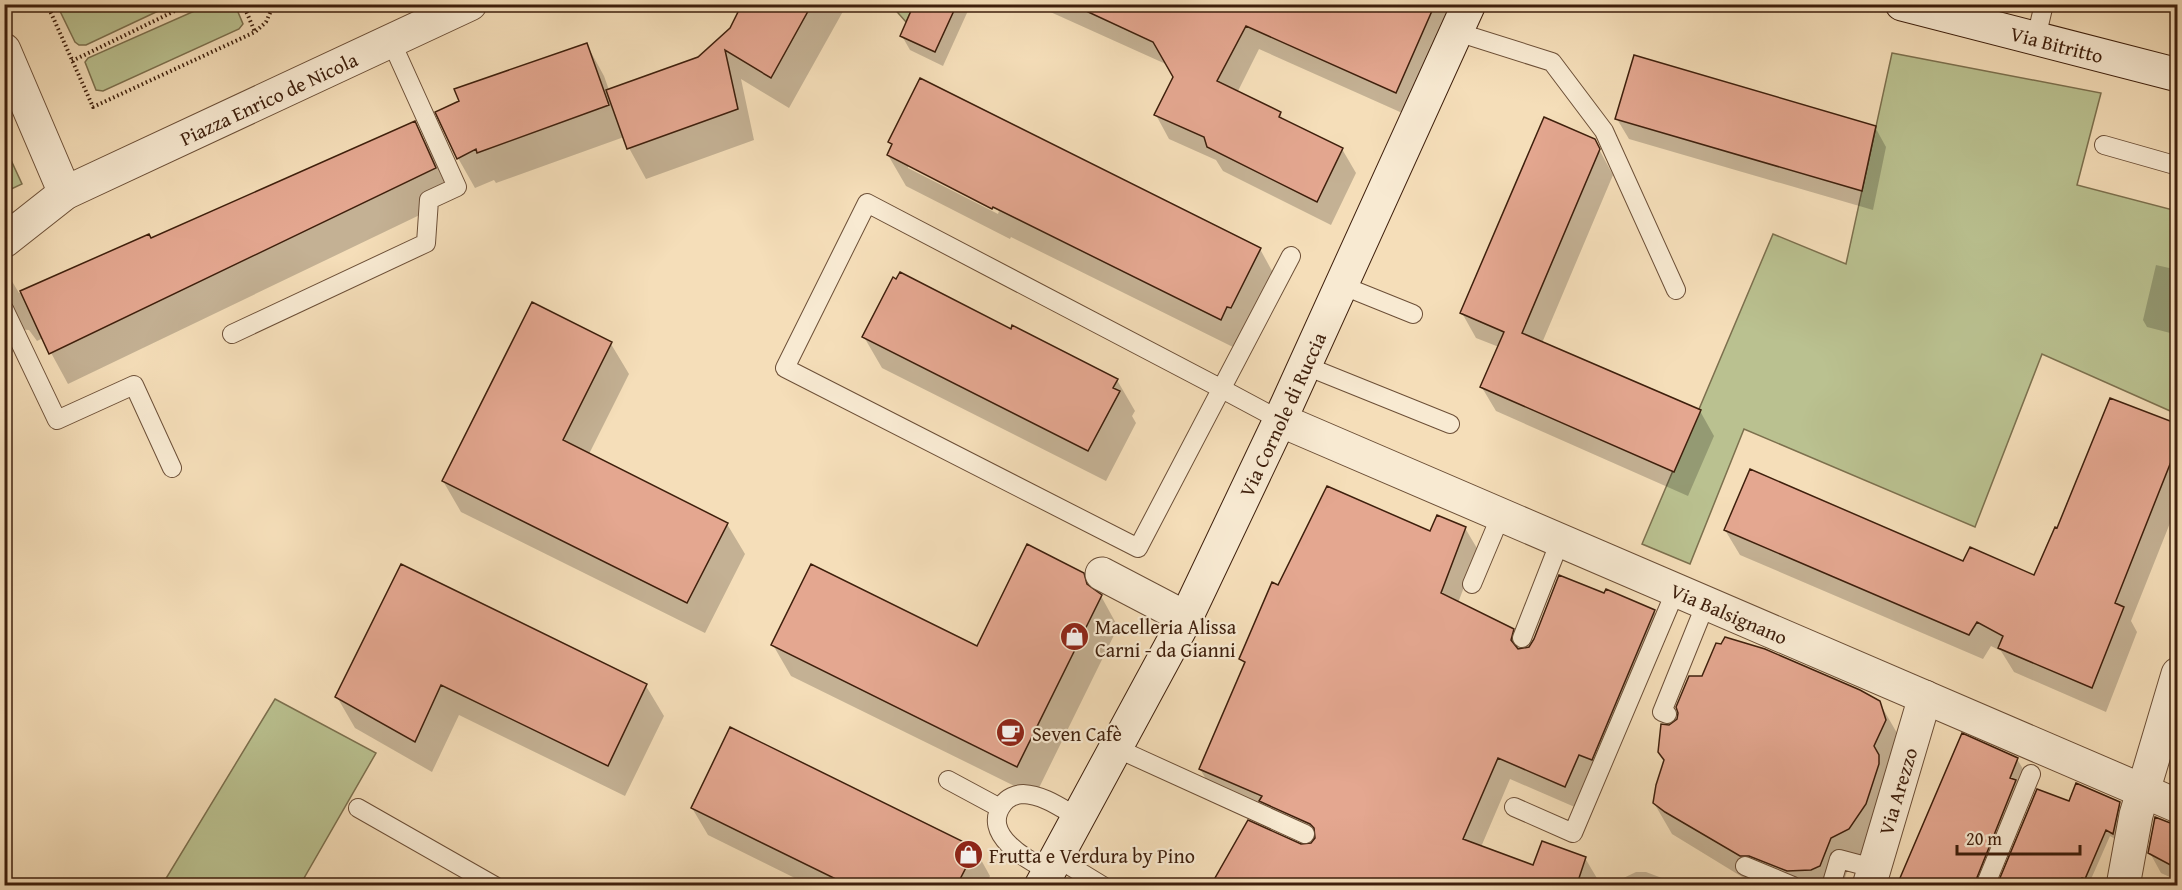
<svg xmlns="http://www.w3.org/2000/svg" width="2182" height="890" font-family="'Gentium Book Plus',serif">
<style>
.green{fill:#bac190;stroke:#7c704e;stroke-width:1.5}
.shadow{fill:#0003;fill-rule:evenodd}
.building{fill:#e4a790;stroke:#3e1f0c;stroke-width:1.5}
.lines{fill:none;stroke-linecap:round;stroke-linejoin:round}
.lane-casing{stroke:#6c4f37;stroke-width:20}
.street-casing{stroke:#6c4f37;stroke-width:35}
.secondary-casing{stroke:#3e1f0c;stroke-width:35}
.path{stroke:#3e1f0c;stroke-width:4;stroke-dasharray:1.5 3;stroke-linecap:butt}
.lane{stroke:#f8ead2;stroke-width:18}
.street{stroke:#f8ead2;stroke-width:33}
.secondary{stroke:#f8ead2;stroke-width:33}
.labels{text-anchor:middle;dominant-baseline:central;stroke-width:4.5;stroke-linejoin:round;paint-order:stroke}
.street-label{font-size:20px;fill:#3e1f0c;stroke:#f8ead2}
.poi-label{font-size:20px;fill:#3e1f0c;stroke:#f8ead2;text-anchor:start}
</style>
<rect width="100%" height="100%" fill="#f5deb9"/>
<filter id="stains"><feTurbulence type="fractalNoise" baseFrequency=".00333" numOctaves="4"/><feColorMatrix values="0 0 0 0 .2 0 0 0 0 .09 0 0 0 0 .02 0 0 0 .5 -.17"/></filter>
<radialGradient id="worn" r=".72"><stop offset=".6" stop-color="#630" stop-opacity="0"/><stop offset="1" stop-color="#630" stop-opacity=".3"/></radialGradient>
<!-- green -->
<path class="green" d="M57,5H171L86,45H79L75,42Z
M208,5H235L243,24L239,29L103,91L96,90L85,62L88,58Z
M891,5H914L906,22Z
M1892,53L2101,93L2077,185L2177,211V414L2042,354L1975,527L1744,429L1690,564L1642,544L1773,234L1846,264Z
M4,145L22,184L5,192H4Z
M275,699L376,753L300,885H162Z"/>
<!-- shadow -->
<path class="shadow" d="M744,4L846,6L789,108L741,79L754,140L646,179L629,148L624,137L496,183L494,180L475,188L458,158L587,45L604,76L609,90L698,58L731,29Z
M916,4H971L943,66L910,50L902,36Z
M1043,4H1450L1455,13L1409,116L1259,49L1237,93L1280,113L1283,121L1342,149L1356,173L1331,225L1223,171L1216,160L1169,139L1156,115L1174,77L1168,65L1046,10Z
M1617,119L1875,127L1886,147L1873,210L1629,139Z
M414,123L432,153L453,199L68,384L43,338L37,341L29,330L16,329L10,340L13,353L4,339V281L10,278L19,293L149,236L150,239Z
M1594,140L1613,175L1542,343L1700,411L1714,436L1688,496L1496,411L1481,386L1499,347L1476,338L1462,313Z
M890,142L1260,249L1277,280L1239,350L1011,237L1010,239L906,186L888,155L893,147ZM908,165L999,211L998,214L908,168Z
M2156,265L2178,270V335L2147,327L2143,320Z
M1011,331L1117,380L1135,411L1132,416L1136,423L1106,481L882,368L864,337Z
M611,344L629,374L589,454L727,524L745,554L705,633L461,512L443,481Z
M2178,426V503L2131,621L2137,632L2106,712L2014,672L2001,651L1991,646L1983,659L1740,555L1725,530L1964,563L2035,577Z
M1465,528L1478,550L1458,603L1513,630L1524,649L1529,648L1605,595L1654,611L1666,633L1577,808L1510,779L1481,847L1534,866L1585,858L1598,880L1596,886H1373L1368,883L1366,886H1212L1249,822L1301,846L1312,845L1315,841L1213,791L1200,769L1245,665L1241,658L1278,587L1431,533Z
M402,566L646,686L664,716L625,796L459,715L432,772L355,728L337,697Z
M1083,574L1092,590L1101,596L1118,627L1035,796L791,676L773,645L978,648Z
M1879,702L1897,733L1903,751L1883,835L1848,869L1842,886H1757L1672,834L1654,803L1666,762L1670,727Z
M1962,735L2017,759L2029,779L1992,886H1899Z
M2038,791L2069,803H2119L2123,810L2117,840L2110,836L2088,886H1999Z
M692,808L975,849L990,876L985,886H811L708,835Z
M2178,827V886H2171L2174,879L2161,873L2150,853Z
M1636,872H1646L1683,886H1607Z"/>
<!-- building -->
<path class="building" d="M742,4H812L771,78L725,50L738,109L627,149L606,90L698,57L730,28Z
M914,4H957L935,52L900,36Z
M1071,4H1435L1396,93L1246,26L1217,81L1281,112L1279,117L1343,148L1317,202L1207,147L1204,137L1154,115L1173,77L1153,42Z
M587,43L609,105L477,153L476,149L457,159L435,112L459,101L454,89Z
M1634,55L1876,126L1862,191L1615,119Z
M920,78L1261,248L1231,308L1227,307L1221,320L993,207L992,209L887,155L892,144L888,142Z
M1544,117L1595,139L1600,149L1522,333L1701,410L1674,472L1480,387L1504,332L1460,313Z
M415,121L436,168L49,354L20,291L149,234L151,238Z
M900,272L1011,329L1012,325L1118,379L1113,388L1120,391L1088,451L862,337L893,277L896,279Z
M532,302L612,342L563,440L728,523L687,603L442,481Z
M2110,398L2178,424V444L2115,603L2124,607L2092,688L1998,648L2003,636L1977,622L1969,635L1724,530L1750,469L1963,561L1970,547L2034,575L2055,527L2057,528Z
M1327,486L1430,531L1437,515L1466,527L1441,593L1514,629L1511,640L1518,649L1529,647L1534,639L1559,575L1604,593L1606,589L1655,610L1592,760L1579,755L1565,787L1498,758L1463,839L1533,865L1542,841L1586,857L1578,881L1580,882V885H1211L1248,820L1301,844L1311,843L1315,838L1314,828L1310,824L1259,801L1262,796L1199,769L1245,662L1239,659L1272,582L1278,585Z
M1027,544L1084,573L1087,584L1102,595L1017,767L771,645L811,564L977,646Z
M401,564L647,684L608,766L441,685L415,742L335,697Z
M1725,637L1765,649L1860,690L1880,701L1886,720L1874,746L1879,755V764L1866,804L1849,829L1831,838L1820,866L1811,870L1787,871L1749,856H1740L1665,812L1653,803L1656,785L1664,760L1658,752L1661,724L1669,725L1677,719L1678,713L1676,707L1689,676H1702L1716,643L1721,644Z
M730,727L976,848L957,885H848L691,808Z
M1962,733L2018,758L2010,778L2016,780L1974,885H1897Z
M2076,783L2120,802L2113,834L2106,830L2085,879L2082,878L2079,885H1997L2037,789L2069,801Z
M2155,817L2178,826V869L2148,853Z"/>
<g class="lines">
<defs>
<path id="lane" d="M1457,32L1552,62L1604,131L1676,290
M2036,38L2044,4
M2104,145L2178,166
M1341,285L1413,314
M4,309L57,420L134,385L172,468
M232,334L426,243L429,200L457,187L391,41
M1306,366L1450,424
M1280,420L1222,389L867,203L785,368L1138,548L1291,256
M1472,584L1501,515
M1522,638L1560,541
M1667,714L1662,712L1706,603
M1116,748L1305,834
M948,780L1000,808
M1514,807L1573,833L1676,590
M358,808L495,886
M1057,858L1103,886
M1745,866L1793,886
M1049,871C1027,860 980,834 1003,804C1007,798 1016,794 1023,794C1044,795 1061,808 1079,818
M1831,886L1839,859L1873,868
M1985,886L2031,774"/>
<g id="street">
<path d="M4,50L65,193"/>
<path id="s1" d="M4,241L65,193L470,4"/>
<path id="s2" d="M1280,420L2178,806"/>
<path d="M1102,574L1186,618"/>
<path id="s3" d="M1869,886L1925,697"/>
<path d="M2123,886L2136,815L2178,674"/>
</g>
<g id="secondary">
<path id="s4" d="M1902,4L2178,75"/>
<path id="s5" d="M1041,886L1186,618L1280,420L1469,4"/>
</g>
</defs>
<!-- lane casing -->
<use href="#lane" class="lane-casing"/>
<!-- street casing -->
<use href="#street" class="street-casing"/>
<!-- secondary casing -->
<use href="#secondary" class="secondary-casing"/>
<!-- path -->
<path class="path" d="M47,4L93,107L255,32L266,22L274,4
M243,4L255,32
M72,61L189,4"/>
<!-- lane -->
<use href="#lane" class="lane"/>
<!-- street -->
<use href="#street" class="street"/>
<!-- secondary -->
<use href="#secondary" class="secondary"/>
</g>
<!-- icons -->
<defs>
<symbol id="shop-disc" viewBox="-11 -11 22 22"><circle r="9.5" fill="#8f2418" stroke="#f8ead2"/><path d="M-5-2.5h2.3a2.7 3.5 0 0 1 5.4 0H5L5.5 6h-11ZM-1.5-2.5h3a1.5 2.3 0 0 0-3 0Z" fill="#fff"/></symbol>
<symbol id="cafe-disc" viewBox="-11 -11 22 22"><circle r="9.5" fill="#8f2418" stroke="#f8ead2"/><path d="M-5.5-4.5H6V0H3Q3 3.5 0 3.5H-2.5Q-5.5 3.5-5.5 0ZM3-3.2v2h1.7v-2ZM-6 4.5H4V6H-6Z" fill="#fff"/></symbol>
</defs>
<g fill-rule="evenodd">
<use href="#shop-disc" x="1058" y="620" width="33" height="33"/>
<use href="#cafe-disc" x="994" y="716" width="33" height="33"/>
<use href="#shop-disc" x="952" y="838" width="33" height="33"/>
</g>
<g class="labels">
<!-- street labels -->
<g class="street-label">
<text stroke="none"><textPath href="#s4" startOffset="160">Via Bitritto</textPath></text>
<text stroke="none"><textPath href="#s1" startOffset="302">Piazza Enrico de Nicola</textPath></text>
<text stroke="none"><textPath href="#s5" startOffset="530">Via Cornole di Ruccia</textPath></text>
<text stroke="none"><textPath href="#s2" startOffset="489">Via Balsignano</textPath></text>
<text stroke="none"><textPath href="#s3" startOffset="99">Via Arezzo</textPath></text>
</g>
<!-- poi labels -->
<g class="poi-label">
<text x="1095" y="626">Macelleria Alissa<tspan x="1095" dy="23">Carni - da Gianni</tspan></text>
<text x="1032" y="733">Seven Cafè</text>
<text x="989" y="855">Frutta e Verdura by Pino</text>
</g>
</g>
<!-- margin -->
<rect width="2182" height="890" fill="none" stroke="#f5deb9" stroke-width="24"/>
<rect x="6" y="6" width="2170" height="878" fill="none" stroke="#3e1f0c" stroke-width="3"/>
<rect x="12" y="12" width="2158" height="866" fill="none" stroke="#3e1f0c" stroke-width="1.5"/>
<!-- scale -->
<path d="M1957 845v9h123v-9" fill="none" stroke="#3e1f0c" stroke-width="3"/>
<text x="1966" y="845" font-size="18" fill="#3e1f0c" stroke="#f8ead2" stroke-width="4.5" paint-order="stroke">20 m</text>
<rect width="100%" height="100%" filter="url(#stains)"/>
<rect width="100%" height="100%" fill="url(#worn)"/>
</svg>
